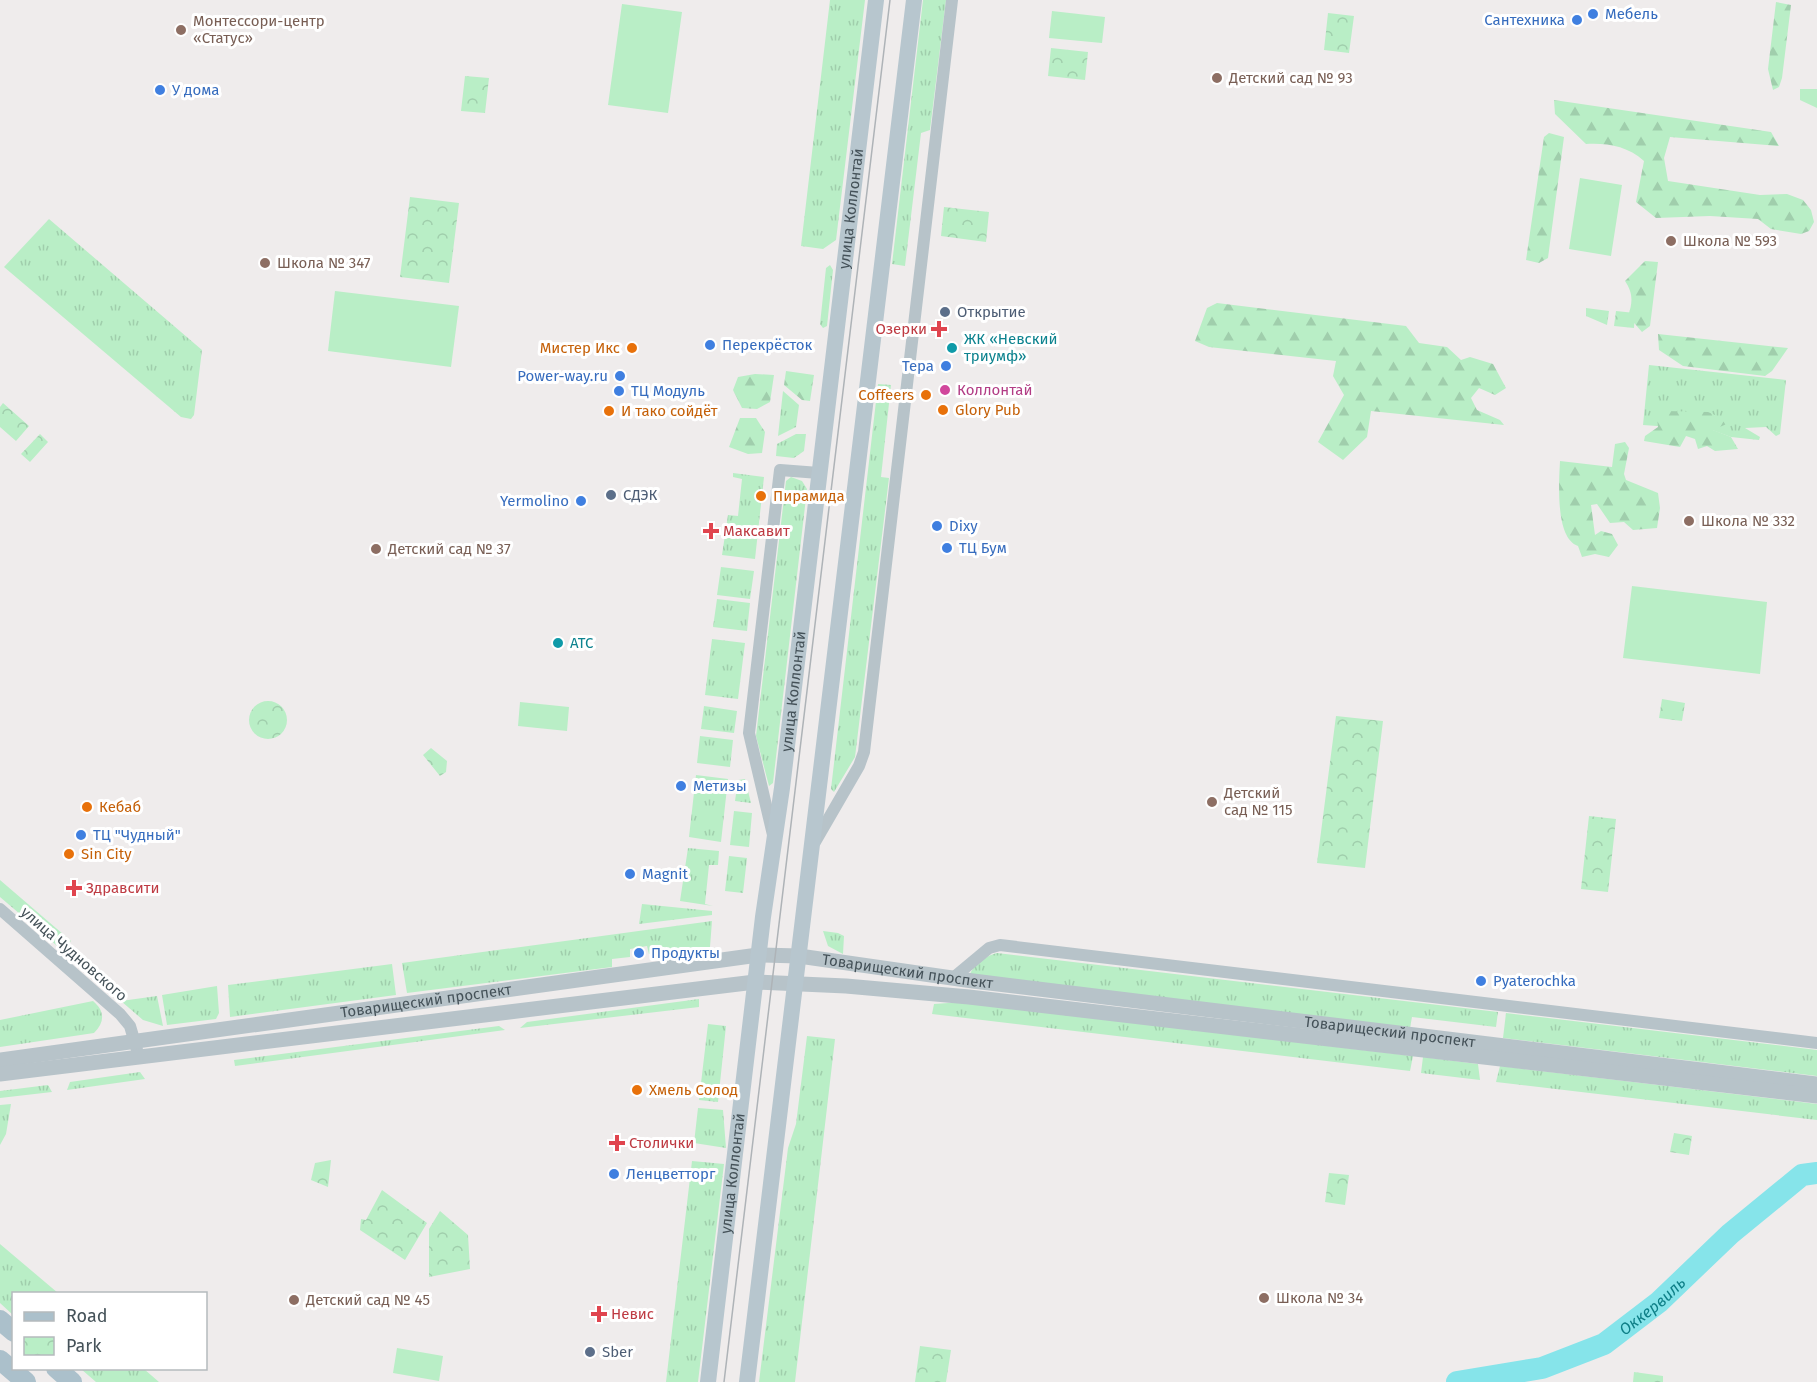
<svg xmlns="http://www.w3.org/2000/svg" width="1817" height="1382" font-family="'Fira Sans',sans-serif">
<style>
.grass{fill:url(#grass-tufts)}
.forest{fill:url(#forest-firs)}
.park{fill:url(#park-crowns)}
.pitch{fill:#b9eec6}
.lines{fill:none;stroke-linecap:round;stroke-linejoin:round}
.river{stroke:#86e4ea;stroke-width:22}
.minor{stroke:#b7c3c9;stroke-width:12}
.tertiary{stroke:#b7c3c9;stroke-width:15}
.secondary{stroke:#b7c6ce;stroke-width:16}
.primary{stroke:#abc0cb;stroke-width:20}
.tram{stroke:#aeb3b7;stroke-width:1.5}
.shop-dot{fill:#3f7fe0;stroke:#fff;stroke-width:2}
.education-dot{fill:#8d6e63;stroke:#fff;stroke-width:2}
.service-dot{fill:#5c6f8a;stroke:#fff;stroke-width:2}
.health-dot{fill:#e0444e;stroke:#fff;stroke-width:2}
.food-dot{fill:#e8710a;stroke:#fff;stroke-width:2}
.culture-dot{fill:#0f9aa8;stroke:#fff;stroke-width:2}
.hotel-dot{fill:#d1479c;stroke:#fff;stroke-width:2}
.labels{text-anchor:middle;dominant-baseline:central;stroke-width:6;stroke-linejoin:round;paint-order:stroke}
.shop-label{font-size:15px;fill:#366cbe;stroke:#fff;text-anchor:start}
.education-label{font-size:15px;fill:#785e54;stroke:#fff;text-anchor:start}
.street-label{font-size:15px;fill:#455259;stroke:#fff}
.service-label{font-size:15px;fill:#4e5e75;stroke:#fff;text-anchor:start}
.health-label{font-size:15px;fill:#be3a42;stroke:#fff;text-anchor:start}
.culture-label{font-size:15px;fill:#0d838f;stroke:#fff;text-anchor:start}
.food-label{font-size:15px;fill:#c56008;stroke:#fff;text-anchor:start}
.hotel-label{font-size:15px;fill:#b23c85;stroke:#fff;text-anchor:start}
.water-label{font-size:16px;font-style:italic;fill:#0e7f87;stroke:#fff}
</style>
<defs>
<pattern id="grass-tufts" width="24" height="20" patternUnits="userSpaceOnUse" patternTransform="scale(1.5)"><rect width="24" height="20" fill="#b9eec6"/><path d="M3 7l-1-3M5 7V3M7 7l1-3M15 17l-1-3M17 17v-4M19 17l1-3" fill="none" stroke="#a0ceac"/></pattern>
<pattern id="forest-firs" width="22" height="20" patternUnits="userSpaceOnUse" patternTransform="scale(1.5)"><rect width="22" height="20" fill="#b9eec6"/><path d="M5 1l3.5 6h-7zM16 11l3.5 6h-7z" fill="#a0ceac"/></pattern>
<pattern id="park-crowns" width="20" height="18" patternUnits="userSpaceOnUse" patternTransform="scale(1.5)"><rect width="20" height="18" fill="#b9eec6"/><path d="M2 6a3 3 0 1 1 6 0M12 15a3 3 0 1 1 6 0" fill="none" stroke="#a0ceac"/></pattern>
</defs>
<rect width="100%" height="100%" fill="#efecec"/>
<!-- grass -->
<path class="grass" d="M830,0H865L836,240L823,249L801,246Z
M923,0H946L930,130L921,133L905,266L892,264Z
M49,219L202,350L194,415L191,419L181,417L4,267Z
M830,265L833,270L827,326L823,328L820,324L826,268Z
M1649,365L1786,380L1780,434L1776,436L1766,427L1745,428L1760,437L1759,440L1731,437L1712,430L1643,425Z
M878,384L891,385L881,477L889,478L855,757L834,792L831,789Z
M783,391L799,405L796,427L778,436Z
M796,434H806L804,451L794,458L776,456L777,444Z
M733,473L764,477L755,559L722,555L728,515L738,516L742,479L733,477Z
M791,477L802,481L807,489L773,783L769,786L756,736L786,481Z
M721,567L754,571L750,599L717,595Z
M717,599L750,603L747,631L713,627Z
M712,639L745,643L738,699L705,695Z
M704,706L737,711L734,733L701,729Z
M700,736L733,740L730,767L697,763Z
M696,775L728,779L721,842L689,837Z
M745,779L751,803L735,801L738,780Z
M734,811L752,813L749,847L730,845Z
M688,848L719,851L718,865H709L705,904L713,906L680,901Z
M729,856L747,858L743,893L725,891Z
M0,880L71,941L62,950L0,897Z
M642,904L712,911V915L639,924Z
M712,921L710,947L649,954L647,946L630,949V957L612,959V967L407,993L402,963Z
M823,931L838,933L844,936L843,954L828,946Z
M997,953L1498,1012L1496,1027L1412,1017L1410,1028L970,975C972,966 987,955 997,953Z
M392,964L396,995L230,1017L228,985Z
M217,986L219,1013L216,1019L167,1025L162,995Z
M157,996L163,1026L143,1020L121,1001Z
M699,999V1007L520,1028L527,1022Z
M93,1001C105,1011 105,1022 94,1033L0,1047V1020Z
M962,1002L1413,1056L1410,1071L932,1014L934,1004Z
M1506,1013L1817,1050V1076L1503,1038Z
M708,1024L726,1026L718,1102L699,1100Z
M499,1026L505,1030L235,1066L234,1060Z
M807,1036L835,1039L795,1382H759L788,1148L796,1124Z
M1423,1057L1478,1064L1480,1080L1421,1073Z
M1500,1066L1817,1104V1120L1496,1082Z
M140,1072L145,1079L67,1090L70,1082Z
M48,1085L52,1092L0,1098V1091Z
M11,1104L6,1134L0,1145V1105Z
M698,1108L723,1110L726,1148L694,1143Z
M692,1161L724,1164L698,1382H666Z
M0,1244L58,1293L14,1294L13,1315L0,1303Z
M81,1369H144L159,1382H96Z"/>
<!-- forest -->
<path class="forest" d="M1776,2L1791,5L1782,78L1779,87L1773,90L1768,69Z
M1800,89H1817V108L1800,100Z
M1554,100L1771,132L1779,146L1670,137L1664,158L1668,181L1760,195L1787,194L1803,200L1811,210L1814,222L1809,231L1801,234L1771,229L1758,219L1710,216L1656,218L1636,202L1644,161C1627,146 1608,143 1586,144L1555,114Z
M1549,133L1564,137L1548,258L1539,263L1526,260L1544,137Z
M1645,261L1658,262L1650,326L1642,332L1628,316C1633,302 1633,293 1625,281Z
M1217,303L1406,326L1419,343L1447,347L1461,360L1470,357L1493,364L1506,388L1495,395L1479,388L1471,398L1477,410L1500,420L1504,425L1371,411L1367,437L1343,460L1318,442L1344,395L1333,376L1336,361L1209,347L1195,341L1207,308Z
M1658,334L1788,348L1772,371L1765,376L1683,366L1659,350Z
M786,371L814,375L810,401L802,400L784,385Z
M755,374L774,375L770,402L757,409L742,408L733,390L738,377Z
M1665,411L1708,412L1731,422L1713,430L1731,437L1738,449L1715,451L1707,446L1698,449L1695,439L1686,436L1680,447L1644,441L1645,436L1658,427L1657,417Z
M740,418H756L765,432L762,453L748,454L729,447Z
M1625,442L1629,448L1624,474L1626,480L1658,493L1660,508L1657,528L1633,530L1624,522L1610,523L1597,504L1591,505L1595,535L1601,531L1612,534L1618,545L1609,557L1595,554L1582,557L1578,546C1555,538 1559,483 1560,461L1612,467L1615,444Z"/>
<!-- park -->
<path class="park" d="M1328,13L1354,16L1349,53L1324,50Z
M1051,48L1088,52L1085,80L1048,76Z
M465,76L489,78L485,113L461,111Z
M410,197L459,203L449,283L400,277Z
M944,207L989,212L986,242L941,236Z
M1586,308L1609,311L1607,325L1586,316Z
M1616,311L1635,313L1634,328L1614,326Z
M3,403L29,426L16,441L0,427V407Z
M40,434L48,442L30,462L21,454Z
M1662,699L1685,703L1682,721L1659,718Z
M249 720a19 19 0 1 1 38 0a19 19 0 1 1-38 0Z
M1336,716L1383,721L1365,868L1317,863Z
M431,748L447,761L446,772L440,776L423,755Z
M1589,816L1616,819L1608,892L1581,889Z
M1674,1133L1692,1136L1689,1155L1670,1152Z
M331,1160L328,1187L311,1180L315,1163Z
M1329,1173L1349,1175L1345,1205L1325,1202Z
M382,1190L427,1223L405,1260L360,1230L361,1219L366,1220Z
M440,1211L468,1235L470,1269L429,1277V1229Z
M920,1346L951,1350L946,1382H915Z
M1634,1372L1663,1376V1382H1633Z"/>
<!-- pitch -->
<path class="pitch" d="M622,4L682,12L668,113L608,105Z
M1052,11L1105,17L1102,43L1049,38Z
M1580,178L1622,185L1611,256L1569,249Z
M335,291L459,306L451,367L328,351Z
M1632,586L1767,602L1760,674L1623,658Z
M520,702L569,707L567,731L518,726Z
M397,1348L443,1356L439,1381L393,1373Z"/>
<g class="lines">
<!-- river -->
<path class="river" id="s1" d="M1457,1382L1542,1368L1604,1344L1659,1302L1730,1234L1802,1175L1817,1173"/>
<!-- minor -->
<path class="minor" d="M773,835L749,733L780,470L819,473
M815,842L859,766L864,752L952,0
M0,909L120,1014L130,1026L137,1050
M953,978L989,948L1000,945L1817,1043"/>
<!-- tertiary -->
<g class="tertiary">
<path id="s2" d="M0,1060L758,955L799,956L973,981L1817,1084"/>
<path d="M0,1074L755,982L846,986L969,997L1817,1096"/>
</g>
<!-- secondary -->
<g class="secondary">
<path id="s3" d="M708,1382L763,917L782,788L876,0"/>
<path d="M747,1382L914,0"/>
</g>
<!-- primary -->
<path class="primary" d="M0,1320L14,1332
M0,1360L26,1382
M56,1368L72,1382"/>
<!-- tram -->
<path class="tram" d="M724,1382L890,0"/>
</g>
<!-- markers -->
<g class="shop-dot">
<circle cx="1593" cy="14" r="6"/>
<circle cx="1577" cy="20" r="6"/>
<circle cx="160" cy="90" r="6"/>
<circle cx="710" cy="345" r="6"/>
<circle cx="946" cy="366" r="6"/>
<circle cx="620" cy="376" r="6"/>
<circle cx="619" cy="391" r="6"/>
<circle cx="581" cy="501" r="6"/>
<circle cx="937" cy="526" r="6"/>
<circle cx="947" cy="548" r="6"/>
<circle cx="681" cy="786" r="6"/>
<circle cx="81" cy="835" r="6"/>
<circle cx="630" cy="874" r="6"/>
<circle cx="639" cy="953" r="6"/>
<circle cx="1481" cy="981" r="6"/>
<circle cx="614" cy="1174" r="6"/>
</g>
<g class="education-dot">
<circle cx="181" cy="30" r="6"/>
<circle cx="1217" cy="78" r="6"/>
<circle cx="1671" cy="241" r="6"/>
<circle cx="265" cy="263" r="6"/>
<circle cx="1689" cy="521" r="6"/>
<circle cx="376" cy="549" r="6"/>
<circle cx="1212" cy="802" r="6"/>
<circle cx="1264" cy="1298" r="6"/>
<circle cx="294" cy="1300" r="6"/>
</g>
<g class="service-dot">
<circle cx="945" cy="312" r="6"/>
<circle cx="611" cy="495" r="6"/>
<circle cx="590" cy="1352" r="6"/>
</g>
<g class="health-dot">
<path d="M936 320h6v6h6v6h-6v6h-6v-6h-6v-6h6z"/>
<path d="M708 522h6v6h6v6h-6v6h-6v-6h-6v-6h6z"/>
<path d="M71 879h6v6h6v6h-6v6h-6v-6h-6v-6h6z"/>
<path d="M614 1134h6v6h6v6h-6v6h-6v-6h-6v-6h6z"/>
<path d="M596 1305h6v6h6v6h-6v6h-6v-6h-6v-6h6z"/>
</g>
<g class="food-dot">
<circle cx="632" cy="348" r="6"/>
<circle cx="926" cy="395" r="6"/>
<circle cx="943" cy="410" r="6"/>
<circle cx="609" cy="411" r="6"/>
<circle cx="761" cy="496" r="6"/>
<circle cx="87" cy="807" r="6"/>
<circle cx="69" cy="854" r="6"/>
<circle cx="637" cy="1090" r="6"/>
</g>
<g class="culture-dot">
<circle cx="952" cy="348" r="6"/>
<circle cx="558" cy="643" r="6"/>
</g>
<circle class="hotel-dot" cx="945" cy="390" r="6"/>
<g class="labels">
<!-- shop labels -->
<g class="shop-label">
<text x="1605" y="14">Мебель</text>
<text x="1565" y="20" text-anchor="end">Сантехника</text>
<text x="172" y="90">У дома</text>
<text x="722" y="345">Перекрёсток</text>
<text x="934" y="366" text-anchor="end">Тера</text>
<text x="608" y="376" text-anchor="end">Power-way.ru</text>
<text x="631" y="391">ТЦ Модуль</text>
<text x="569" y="501" text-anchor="end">Yermolino</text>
<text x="949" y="526">Dixy</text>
<text x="959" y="548">ТЦ Бум</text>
<text x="693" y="786">Метизы</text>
<text x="93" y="835">ТЦ "Чудный"</text>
<text x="642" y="874">Magnit</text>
<text x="651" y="953">Продукты</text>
<text x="1493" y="981">Pyaterochka</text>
<text x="626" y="1174">Ленцветторг</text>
</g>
<!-- education labels -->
<g class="education-label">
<text x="193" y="21">Монтессори-центр<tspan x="193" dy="17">«Статус»</tspan></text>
<text x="1229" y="78">Детский сад № 93</text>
<text x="1683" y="241">Школа № 593</text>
<text x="277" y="263">Школа № 347</text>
<text x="1701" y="521">Школа № 332</text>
<text x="388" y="549">Детский сад № 37</text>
<text x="1224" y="793">Детский<tspan x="1224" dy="17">сад № 115</tspan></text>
<text x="1276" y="1298">Школа № 34</text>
<text x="306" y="1300">Детский сад № 45</text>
</g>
<!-- street labels -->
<g class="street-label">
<text stroke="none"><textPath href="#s3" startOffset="1182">улица Коллонтай</textPath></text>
<text stroke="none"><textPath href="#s3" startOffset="696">улица Коллонтай</textPath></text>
<text transform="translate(74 954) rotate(41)">улица Чудновского</text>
<text stroke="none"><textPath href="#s2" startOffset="916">Товарищеский проспект</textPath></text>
<text stroke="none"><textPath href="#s2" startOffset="430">Товарищеский проспект</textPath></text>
<text stroke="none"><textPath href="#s2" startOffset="1402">Товарищеский проспект</textPath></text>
<text stroke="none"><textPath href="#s3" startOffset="210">улица Коллонтай</textPath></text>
</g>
<!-- service labels -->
<g class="service-label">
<text x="957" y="312">Открытие</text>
<text x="623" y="495">СДЭК</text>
<text x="602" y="1352">Sber</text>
</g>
<!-- health labels -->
<g class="health-label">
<text x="927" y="329" text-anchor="end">Озерки</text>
<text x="723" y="531">Максавит</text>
<text x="86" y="888">Здравсити</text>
<text x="629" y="1143">Столички</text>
<text x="611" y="1314">Невис</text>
</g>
<!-- culture labels -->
<g class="culture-label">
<text x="964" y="339">ЖК «Невский<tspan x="964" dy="17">триумф»</tspan></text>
<text x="570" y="643">АТС</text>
</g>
<!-- food labels -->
<g class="food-label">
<text x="620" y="348" text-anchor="end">Мистер Икс</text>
<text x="914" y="395" text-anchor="end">Coffeers</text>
<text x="955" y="410">Glory Pub</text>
<text x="621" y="411">И тако сойдёт</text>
<text x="773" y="496">Пирамида</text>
<text x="99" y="807">Кебаб</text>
<text x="81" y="854">Sin City</text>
<text x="649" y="1090">Хмель Солод</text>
</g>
<!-- hotel labels -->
<g class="hotel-label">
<text x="957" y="390">Коллонтай</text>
</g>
<!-- water labels -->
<g class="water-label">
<text stroke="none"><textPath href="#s1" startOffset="214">Оккервиль</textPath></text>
</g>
</g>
<!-- legend -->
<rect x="12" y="1292" width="195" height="78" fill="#ffffff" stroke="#b5babd" stroke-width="1.5"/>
<rect x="24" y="1312" width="30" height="9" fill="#abc0cb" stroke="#b5babd" stroke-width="1.5"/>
<text x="66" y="1322" font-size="18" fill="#455259">Road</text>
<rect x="24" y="1337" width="30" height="18" fill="url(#park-crowns)" stroke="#b5babd" stroke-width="1.5"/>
<text x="66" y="1352" font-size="18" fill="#455259">Park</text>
</svg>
